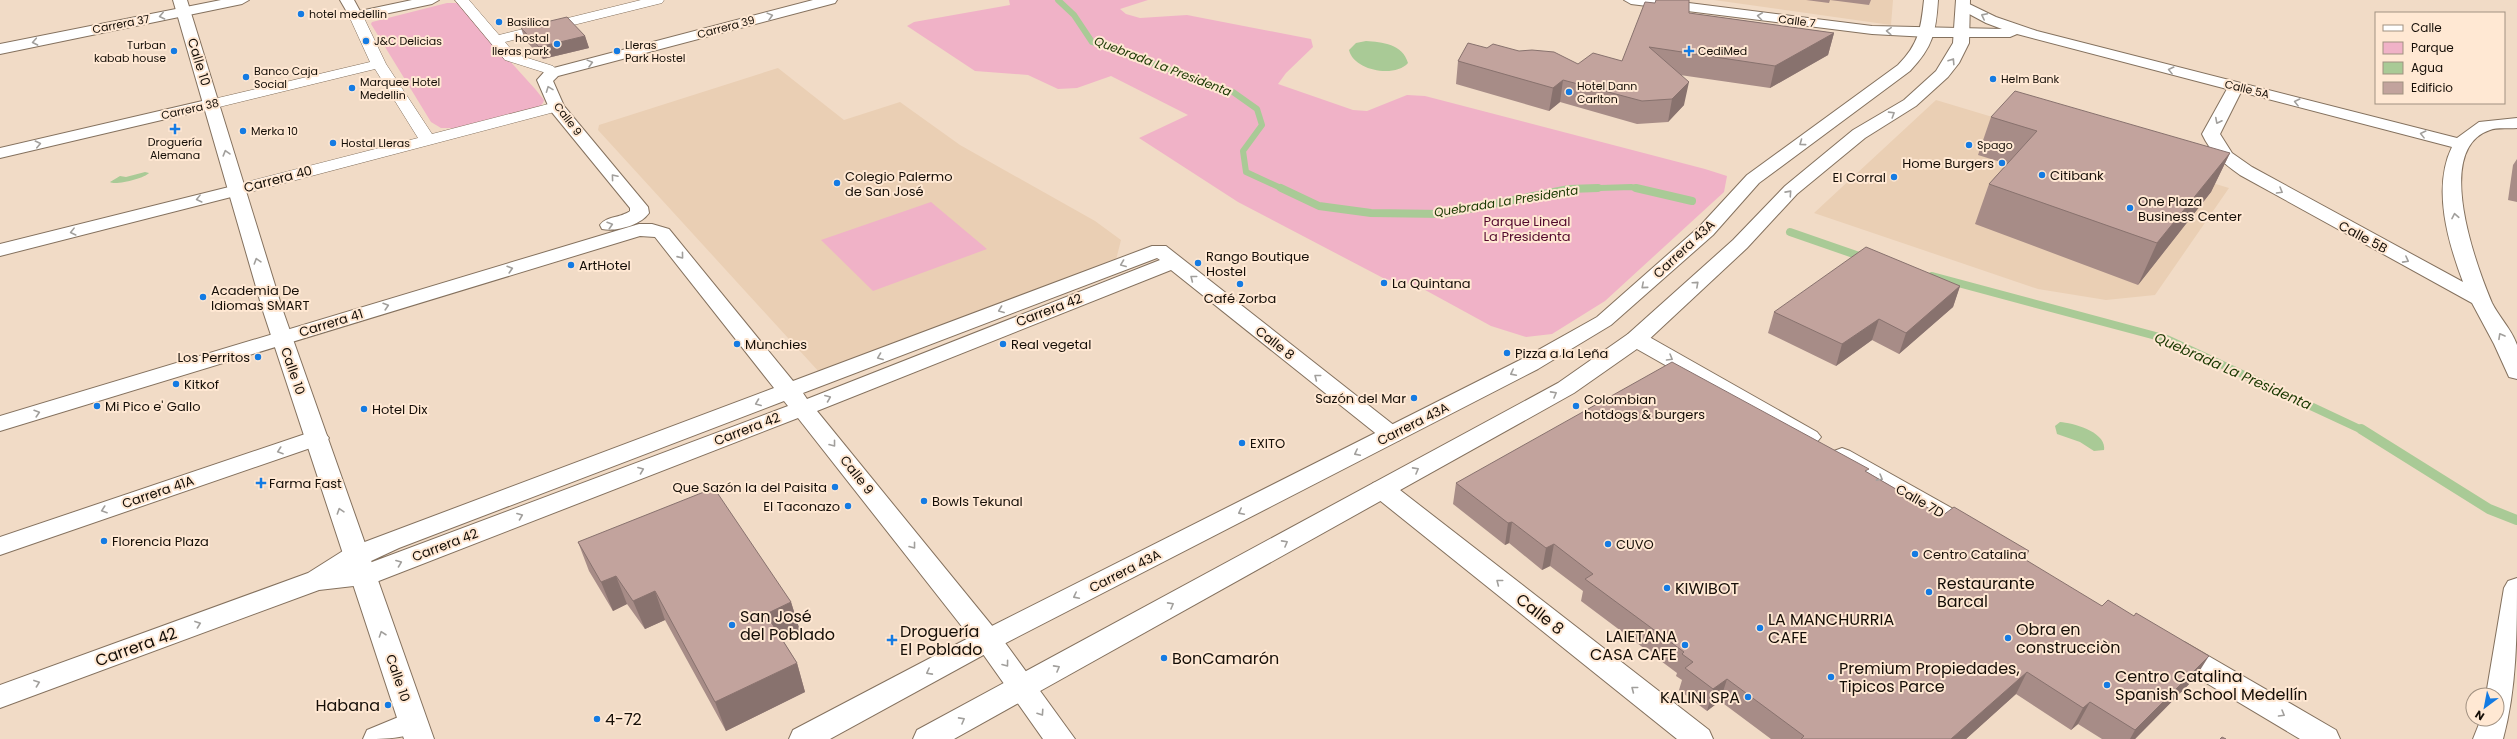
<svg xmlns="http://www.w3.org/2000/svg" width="2517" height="739" font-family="Poppins,sans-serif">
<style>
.built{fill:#eacfb4}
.green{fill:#f0b2c7}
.water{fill:#a9ca96}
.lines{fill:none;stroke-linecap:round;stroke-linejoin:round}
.stream-far2{stroke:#a9ca96;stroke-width:6}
.stream-far1{stroke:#a9ca96;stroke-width:8}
.stream{stroke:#a9ca96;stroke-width:10}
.pedestrian-casing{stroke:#84715e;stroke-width:1}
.minor-casing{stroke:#84715e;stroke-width:2}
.secondary-casing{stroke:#84715e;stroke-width:2}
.primary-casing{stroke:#84715e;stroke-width:2}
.pedestrian{fill:#fff;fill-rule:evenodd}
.minor{fill:#fff;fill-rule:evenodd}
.secondary{fill:#fff;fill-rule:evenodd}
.primary{fill:#fff;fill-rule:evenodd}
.wall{fill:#a78c87}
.shaded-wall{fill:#88726e}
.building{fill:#c2a39d;stroke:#88726e}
.oneway{stroke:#a19f9c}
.poi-dot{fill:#147be3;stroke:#ffe8d3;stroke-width:1.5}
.labels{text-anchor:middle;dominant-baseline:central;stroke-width:4;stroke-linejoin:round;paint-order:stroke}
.far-poi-label{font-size:11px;fill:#150e07;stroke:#ffe8d3;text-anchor:start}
.far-street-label{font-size:11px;fill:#150e07;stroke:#ffe8d3}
.far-water-label{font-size:12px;font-style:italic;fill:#1b3902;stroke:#ffe8d3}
.street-label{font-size:13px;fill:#150e07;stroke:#ffe8d3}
.poi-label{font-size:13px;fill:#150e07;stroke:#ffe8d3;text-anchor:start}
.park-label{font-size:13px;fill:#52082d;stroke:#ffe8d3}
.water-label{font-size:14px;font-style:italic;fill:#1b3902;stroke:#ffe8d3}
.near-poi-label{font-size:16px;fill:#150e07;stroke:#ffe8d3;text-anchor:start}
.near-street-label{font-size:16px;fill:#150e07;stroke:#ffe8d3}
</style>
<rect width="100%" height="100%" fill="#f1dbc6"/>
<!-- built -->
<path class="built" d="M1714,0H1893L1891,25Z
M778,68L844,120L900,102L960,145L1095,221L1121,240L1116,260L820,373L598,130L599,125Z
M1936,100L2229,188L2155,295L2106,300L2038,289L1814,213Z"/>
<!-- green -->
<path class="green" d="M1009,0H1148L1120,9L1126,14L1140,18L1187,15L1311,39L1313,47L1286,73L1278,84L1353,110L1367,111L1407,95L1425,96L1705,169L1727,176L1724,192L1605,301L1552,334L1526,337L1491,326L1416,285L1385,279L1238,202L1139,138L1188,115L1111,76L1077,88L1058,89L1028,75L975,71L907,26L914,22L1010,5Z
M447,3H457L460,6L536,90L544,100L543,103L539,107L456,128H441L431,122L371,24L372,22Z
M931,202L987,249L873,291L821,240Z"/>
<!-- water -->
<path class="water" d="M1366,41C1382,42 1403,44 1408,63C1395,78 1354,71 1349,50L1356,43Z
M145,172L149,173C145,178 115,186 110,182L120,176L126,177Z
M2060,422C2073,423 2107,432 2104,450L2094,451L2080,442L2057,434L2055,426Z"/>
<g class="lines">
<!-- stream-far2 -->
<path class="stream-far2" d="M1058,0L1074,15L1092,42L1233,92L1257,109L1262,125L1243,151L1246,172L1283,189
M1569,189L1631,187L1640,189"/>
<!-- stream-far1 -->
<path class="stream-far1" d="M1281,188L1319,206L1371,213L1443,214L1569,189L1598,188
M1636,188L1692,201
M1790,232L1865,258
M1932,276L2167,339L2362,430"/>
<!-- stream -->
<path class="stream" d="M2361,429L2489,509L2517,520"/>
<defs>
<path id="pedestrian" d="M455,0H469L499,35L641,0H664L662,3L505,42L515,54L553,66L560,73L552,78L543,72L505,60Z
M356,12L363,16L386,64L432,134L556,102L564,107L562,110L243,194H231L228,190L231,186L418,138L375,69L211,109L203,104L205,101L370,62L349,16Z"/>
<path id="minor" d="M221,0H249L242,4L0,54V44Z
M340,0H354L360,11L412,0H439L432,4L356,20L351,19Z
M813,0H837L835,3L558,76L553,81L564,106L648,207L649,213C641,225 616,232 602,229L600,225C606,216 621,218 630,211V208L550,110L537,80L546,70Z
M1624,0H1665L1872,26L2002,29L1986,23L1958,8L1956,5L1958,2L1963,1L1996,17L2037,31L2457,138L2479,122L2517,118V128C2509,129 2497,127 2490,130C2432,149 2477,267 2492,303C2499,317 2512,330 2517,345C2517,354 2517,369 2517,379L2509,377L2494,344L2472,303L2240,175C2223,163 2211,153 2202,134L2227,89L2017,34L2010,37H1928L1872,34L1631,4ZM2241,92L2452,147C2432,188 2448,242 2463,282L2252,167L2232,153L2220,134Z
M211,99L217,101L219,104L217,107L0,158V148Z
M237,185L243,186L246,190L243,194L0,256V244Z
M639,224H652L669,229L793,381L1152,246H1166L1400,430L1404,435L1400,440L1392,442L1384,440L1171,270L817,411L998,633L1075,739H1043L978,647L798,418L371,584L319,590L0,708V685L308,573L346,549L774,388L655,237L640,236L0,431V416ZM1157,258L1160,260L807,399L803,393ZM784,401L788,406L356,568L399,548Z
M1636,333L1644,334L1817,432L1821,437L1817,442L1809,445L1801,442L1628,344L1625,339L1628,334Z
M317,430L325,433L329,438L325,443L0,555V537Z
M1842,448L1850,451L1980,524L1984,530L1980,536L1971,539L1962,536L1834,461L1830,456L1834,451Z
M1382,481L1391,483L1709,730L1713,739H1677L1373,495L1370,489L1373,483Z
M2517,578C2517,632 2517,688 2503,739H2473L2481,719H2497V695H2486L2504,588L2508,581Z
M2176,640L2186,643L2336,730L2340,739H2300L2166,659L2162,651L2166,643Z
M413,711L423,715L428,723C416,739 385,739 363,739L367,730Z"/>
<path id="secondary" d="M173,0H187L283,311L434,739H404L263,311Z"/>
<path id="primary" d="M1924,0H1938C1936,32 1933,47 1910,71L1759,183L1713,235L1611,325L1538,369L998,647L830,739H789L793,730L978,633L1522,359L1597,317L1699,227L1747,175L1898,65C1919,44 1921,28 1924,0Z
M1956,0H1970L1969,43L1959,63L1948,77L1916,106L1865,138L1797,194L1747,248L1644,344L1574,393L954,739H913L917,730L1558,383L1628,334L1733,240L1785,186L1853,130L1904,100L1936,71L1953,43Z"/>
</defs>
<!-- pedestrian casing -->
<use href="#pedestrian" class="pedestrian-casing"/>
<!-- minor casing -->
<use href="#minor" class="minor-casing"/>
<!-- secondary casing -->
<use href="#secondary" class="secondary-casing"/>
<!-- primary casing -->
<use href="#primary" class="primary-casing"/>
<!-- pedestrian -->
<use href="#pedestrian" class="pedestrian"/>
<!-- minor -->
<use href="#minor" class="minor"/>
<!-- secondary -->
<use href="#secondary" class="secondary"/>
<!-- primary -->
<use href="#primary" class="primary"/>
</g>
<!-- wall -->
<path class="wall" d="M1806,0H1871L1869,5L1830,0L1829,3Z
M1655,3L1689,13L1834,33L1828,55L1770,88L1680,75L1684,105L1668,122L1637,124L1560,102L1549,111L1456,84L1458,61L1487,48L1519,51L1578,64L1622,61Z
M521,28L585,36L589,48L543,59L525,40Z
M1991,117L2230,153L2211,192L2138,285L1975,224L1989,184L2007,164L1978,155Z
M2517,159V202L2508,200L2513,165Z
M1960,286L1953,307L1899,354L1872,340L1836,366L1768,333L1774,312Z
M1867,472L1942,516L2025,560L2195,678L2135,739H2102L2078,724L2071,730L2016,694L1966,739H1771L1720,701L1707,711L1679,690L1682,680L1676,676L1677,673L1581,601L1583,591L1550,566L1542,570L1509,543L1505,545L1453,504L1456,483Z
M578,542L791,602L800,631L782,639L797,663L805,692L726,731L665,620L645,629L627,604L613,611L589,571Z"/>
<!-- shaded-wall -->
<path class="shaded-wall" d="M1834,33L1828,55L1770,88L1775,66Z
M585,36L589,48L543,59L539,47Z
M1563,80L1560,102L1549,111L1553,88Z
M1689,82L1684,105L1668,122L1672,99Z
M2230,153L2211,192L2138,285L2157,243Z
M1960,286L1953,307L1899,354L1906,333Z
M1879,319L1872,340L1836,366L1842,344Z
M1512,522L1509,543L1505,545L1508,523Z
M1554,544L1550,566L1542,570L1546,548Z
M2029,551L2019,573L2021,557Z
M616,576L627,604L613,611L601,582Z
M655,591L665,620L645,629L633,601Z
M791,602L800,631L775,642L766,614Z
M2209,656L2195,678L2135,739H2130L2135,730Z
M797,663L805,692L726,731L715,702Z
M2027,672L2016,694L1966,739H1951Z
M1727,679L1720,701L1707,711L1713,689Z
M2090,702L2078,724L2071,730L2083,708Z"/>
<!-- building -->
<path class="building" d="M1656,0H1689V13L1834,33L1775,66L1649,47L1689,82L1672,99L1642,101L1563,80L1553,88L1458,61L1468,43L1487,48L1493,44L1519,51L1532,50L1554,52L1578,64L1593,53L1622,61L1645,2L1655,3Z
M567,17L585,36L539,47L521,28Z
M2015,91L2230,153L2157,243L1989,184L2037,131L1991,117Z
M1866,247L1960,286L1906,333L1879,319L1842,344L1774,312Z
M1672,362L1869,469L1865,471L1942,516L1954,507L2029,551L2021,557L2102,606L2108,600L2134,616L2136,613L2209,656L2135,730L2090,702L2083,708L2027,672L1951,739H1801L1804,736L1727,679L1713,689L1685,668L1693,662L1682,654L1684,652L1585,579L1593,574L1554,544L1546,548L1512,522L1508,523L1456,483Z
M714,488L791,602L766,614L797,663L715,702L655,591L633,601L616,576L601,582L578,542Z
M2222,737L2226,739H2220Z"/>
<!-- one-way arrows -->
<defs><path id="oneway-chevron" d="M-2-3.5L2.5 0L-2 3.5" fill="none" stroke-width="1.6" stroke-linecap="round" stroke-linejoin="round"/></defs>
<g class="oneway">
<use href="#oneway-chevron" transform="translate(162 16) rotate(168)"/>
<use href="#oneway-chevron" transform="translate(770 16) rotate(-15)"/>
<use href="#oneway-chevron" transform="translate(1760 16) rotate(-173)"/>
<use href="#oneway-chevron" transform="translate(1984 16) rotate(-153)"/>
<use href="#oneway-chevron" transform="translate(1889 31) rotate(-177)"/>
<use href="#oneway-chevron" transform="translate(35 42) rotate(169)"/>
<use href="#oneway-chevron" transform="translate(1952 61) rotate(-57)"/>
<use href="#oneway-chevron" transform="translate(590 63) rotate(-15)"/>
<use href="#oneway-chevron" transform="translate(2171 70) rotate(-166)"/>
<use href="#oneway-chevron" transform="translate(549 89) rotate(-111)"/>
<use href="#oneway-chevron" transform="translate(2297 102) rotate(-166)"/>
<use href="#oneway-chevron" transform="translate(1892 114) rotate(-32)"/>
<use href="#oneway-chevron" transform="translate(2218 121) rotate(117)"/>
<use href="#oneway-chevron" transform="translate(2423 134) rotate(-166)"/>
<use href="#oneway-chevron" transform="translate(1802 143) rotate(144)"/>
<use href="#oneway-chevron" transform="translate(38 144) rotate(-13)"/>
<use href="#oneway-chevron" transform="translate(226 153) rotate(-106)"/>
<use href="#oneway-chevron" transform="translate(614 177) rotate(-130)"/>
<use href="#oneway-chevron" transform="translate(2280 191) rotate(30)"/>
<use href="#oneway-chevron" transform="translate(1789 193) rotate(-48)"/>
<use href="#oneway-chevron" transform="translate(199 199) rotate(166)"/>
<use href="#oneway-chevron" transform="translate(2455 216) rotate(-101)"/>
<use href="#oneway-chevron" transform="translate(610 225) rotate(-17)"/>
<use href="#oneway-chevron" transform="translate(73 232) rotate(166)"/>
<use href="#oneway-chevron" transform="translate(681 256) rotate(51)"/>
<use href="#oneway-chevron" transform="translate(2406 260) rotate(28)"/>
<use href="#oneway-chevron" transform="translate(257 261) rotate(-107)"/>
<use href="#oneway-chevron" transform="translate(1123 264) rotate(159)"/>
<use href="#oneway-chevron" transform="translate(510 269) rotate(-17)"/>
<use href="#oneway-chevron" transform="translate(1193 278) rotate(-142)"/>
<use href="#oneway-chevron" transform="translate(1696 284) rotate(-42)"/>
<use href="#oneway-chevron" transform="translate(1644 286) rotate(139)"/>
<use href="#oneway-chevron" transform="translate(386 306) rotate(-17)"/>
<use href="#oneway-chevron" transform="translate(1001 310) rotate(159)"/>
<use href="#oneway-chevron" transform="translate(2501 336) rotate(-119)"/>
<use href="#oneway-chevron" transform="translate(880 357) rotate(159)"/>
<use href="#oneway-chevron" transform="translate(1670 358) rotate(30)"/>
<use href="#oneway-chevron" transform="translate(1513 373) rotate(153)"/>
<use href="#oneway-chevron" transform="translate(1317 377) rotate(-142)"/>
<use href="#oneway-chevron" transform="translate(1554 394) rotate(-29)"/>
<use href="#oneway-chevron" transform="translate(828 398) rotate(-22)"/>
<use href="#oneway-chevron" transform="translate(758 403) rotate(159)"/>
<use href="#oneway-chevron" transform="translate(37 413) rotate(-17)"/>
<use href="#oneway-chevron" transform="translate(833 444) rotate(52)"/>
<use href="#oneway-chevron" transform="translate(280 451) rotate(161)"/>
<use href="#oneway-chevron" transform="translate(1357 453) rotate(153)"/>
<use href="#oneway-chevron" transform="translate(641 470) rotate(-21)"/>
<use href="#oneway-chevron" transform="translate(1416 470) rotate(-29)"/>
<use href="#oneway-chevron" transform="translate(1880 478) rotate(30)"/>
<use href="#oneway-chevron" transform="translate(104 510) rotate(161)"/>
<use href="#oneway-chevron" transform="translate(340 511) rotate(-108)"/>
<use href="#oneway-chevron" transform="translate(1241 512) rotate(153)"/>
<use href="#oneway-chevron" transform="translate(520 516) rotate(-21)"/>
<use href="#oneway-chevron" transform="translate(1285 543) rotate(-29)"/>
<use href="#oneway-chevron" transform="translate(913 546) rotate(52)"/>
<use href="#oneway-chevron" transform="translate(399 563) rotate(-21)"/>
<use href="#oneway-chevron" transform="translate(1499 582) rotate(-142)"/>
<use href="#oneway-chevron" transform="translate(1076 596) rotate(153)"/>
<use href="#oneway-chevron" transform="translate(1171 605) rotate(-29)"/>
<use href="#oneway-chevron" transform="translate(198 624) rotate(-20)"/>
<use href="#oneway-chevron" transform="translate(382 634) rotate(-109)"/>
<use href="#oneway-chevron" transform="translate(1006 664) rotate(53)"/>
<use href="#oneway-chevron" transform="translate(1057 668) rotate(-29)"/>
<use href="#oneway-chevron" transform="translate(929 672) rotate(152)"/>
<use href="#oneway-chevron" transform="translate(37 683) rotate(-20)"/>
<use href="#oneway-chevron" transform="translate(1634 689) rotate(-142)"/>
<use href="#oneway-chevron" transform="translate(1041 713) rotate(56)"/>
<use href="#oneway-chevron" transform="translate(2282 714) rotate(30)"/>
<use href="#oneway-chevron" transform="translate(962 720) rotate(-29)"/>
</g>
<!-- markers -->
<g class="poi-dot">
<circle cx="301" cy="14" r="4"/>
<circle cx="499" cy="22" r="4"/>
<circle cx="366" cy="41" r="4"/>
<circle cx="557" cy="44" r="4"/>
<circle cx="174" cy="51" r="4"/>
<circle cx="617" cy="51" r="4"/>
<path d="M1687 45h4v4h4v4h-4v4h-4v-4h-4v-4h4z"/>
<circle cx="246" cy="77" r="4"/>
<circle cx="1993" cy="79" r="4"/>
<circle cx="352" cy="88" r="4"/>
<circle cx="1569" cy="92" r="4"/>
<path d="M173 123h4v4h4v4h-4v4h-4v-4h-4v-4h4z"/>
<circle cx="243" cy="131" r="4"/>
<circle cx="333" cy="143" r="4"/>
<circle cx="1969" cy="145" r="4"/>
<circle cx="2002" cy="163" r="4"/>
<circle cx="2042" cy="175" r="4"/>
<circle cx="1894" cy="177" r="4"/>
<circle cx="837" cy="183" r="4"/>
<circle cx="2130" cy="208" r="4"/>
<circle cx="1198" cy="263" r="4"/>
<circle cx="571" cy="265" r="4"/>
<circle cx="1384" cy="283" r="4"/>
<circle cx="1240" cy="284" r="4"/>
<circle cx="203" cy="297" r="4"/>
<circle cx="737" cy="344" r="4"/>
<circle cx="1003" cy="344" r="4"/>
<circle cx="1507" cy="353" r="4"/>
<circle cx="258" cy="357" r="4"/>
<circle cx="176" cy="384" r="4"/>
<circle cx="1414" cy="398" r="4"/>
<circle cx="97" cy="406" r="4"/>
<circle cx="1576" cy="406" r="4"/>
<circle cx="364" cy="409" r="4"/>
<circle cx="1242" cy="443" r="4"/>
<path d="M259 477h4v4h4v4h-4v4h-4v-4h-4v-4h4z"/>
<circle cx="835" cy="487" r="4"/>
<circle cx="924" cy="501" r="4"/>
<circle cx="848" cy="506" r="4"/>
<circle cx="104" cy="541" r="4"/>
<circle cx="1608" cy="544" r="4"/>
<circle cx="1915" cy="554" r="4"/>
<circle cx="1667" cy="588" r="4"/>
<circle cx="1929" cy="592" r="4"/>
<circle cx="732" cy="625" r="4"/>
<circle cx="1760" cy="628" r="4"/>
<circle cx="2008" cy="638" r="4"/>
<path d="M890 634h4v4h4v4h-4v4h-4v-4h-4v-4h4z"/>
<circle cx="1685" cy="645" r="4"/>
<circle cx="1164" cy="658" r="4"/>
<circle cx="1831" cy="677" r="4"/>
<circle cx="2107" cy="685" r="4"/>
<circle cx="1748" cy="697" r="4"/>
<circle cx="388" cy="705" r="4"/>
<circle cx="597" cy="719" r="4"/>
</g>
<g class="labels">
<!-- far-poi labels -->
<g class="far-poi-label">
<text x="309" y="14">hotel medellin</text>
<text x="507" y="22">Basilica</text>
<text x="549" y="38" text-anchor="end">hostal<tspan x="549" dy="13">lleras park</tspan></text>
<text x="374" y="41">J&amp;C Delicias</text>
<text x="166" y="45" text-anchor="end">Turban<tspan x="166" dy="13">kabab house</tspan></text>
<text x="625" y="45">Lleras<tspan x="625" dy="13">Park Hostel</tspan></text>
<text x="1698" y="51">CediMed</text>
<text x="254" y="71">Banco Caja<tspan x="254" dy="13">Social</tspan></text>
<text x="2001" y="79">Helm Bank</text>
<text x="360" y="82">Marquee Hotel<tspan x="360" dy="13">Medellin</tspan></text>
<text x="1577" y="86">Hotel Dann<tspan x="1577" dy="13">Carlton</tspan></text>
<text x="251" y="131">Merka 10</text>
<text x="175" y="142" text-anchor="middle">Droguería<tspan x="175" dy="13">Alemana</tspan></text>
<text x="341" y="143">Hostal Lleras</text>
<text x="1977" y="145">Spago</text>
</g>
<!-- far-street labels -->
<g class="far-street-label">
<text transform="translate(1797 21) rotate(7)">Calle 7</text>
<text transform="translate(121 24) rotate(-11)">Carrera 37</text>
<text transform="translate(726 27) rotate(-15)">Carrera 39</text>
<text transform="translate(2247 89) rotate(14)">Calle 5A</text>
<text transform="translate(190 109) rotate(-13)">Carrera 38</text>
<text transform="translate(568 119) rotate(53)">Calle 9</text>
</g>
<!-- far-water labels -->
<g class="far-water-label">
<text transform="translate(1163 66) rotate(21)">Quebrada La Presidenta</text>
<text transform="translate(1506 201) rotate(-9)">Quebrada La Presidenta</text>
</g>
<!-- street labels -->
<g class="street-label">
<text transform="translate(199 62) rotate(73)">Calle 10</text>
<text transform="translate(278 179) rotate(-15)">Carrera 40</text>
<text transform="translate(2363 237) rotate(28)">Calle 5B</text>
<text transform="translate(1684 249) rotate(-43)">Carrera 43A</text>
<text transform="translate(1049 310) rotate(-21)">Carrera 42</text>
<text transform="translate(331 323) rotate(-17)">Carrera 41</text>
<text transform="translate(1275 343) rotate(38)">Calle 8</text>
<text transform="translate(293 371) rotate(71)">Calle 10</text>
<text transform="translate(1413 424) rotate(-27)">Carrera 43A</text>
<text transform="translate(747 429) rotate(-21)">Carrera 42</text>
<text transform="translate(857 475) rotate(52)">Calle 9</text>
<text transform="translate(158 492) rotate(-19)">Carrera 41A</text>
<text transform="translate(1920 501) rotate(30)">Calle 7D</text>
<text transform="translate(445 545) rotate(-21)">Carrera 42</text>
<text transform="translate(1125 571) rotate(-27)">Carrera 43A</text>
<text transform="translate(398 678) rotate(71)">Calle 10</text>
</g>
<!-- poi labels -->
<g class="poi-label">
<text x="1994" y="163" text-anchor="end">Home Burgers</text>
<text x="2050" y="175">Citibank</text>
<text x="845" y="176">Colegio Palermo<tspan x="845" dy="15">de San José</tspan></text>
<text x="1886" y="177" text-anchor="end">El Corral</text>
<text x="2138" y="201">One Plaza<tspan x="2138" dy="15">Business Center</tspan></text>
<text x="1206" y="256">Rango Boutique<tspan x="1206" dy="15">Hostel</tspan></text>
<text x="579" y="265">ArtHotel</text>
<text x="1392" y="283">La Quintana</text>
<text x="211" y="290">Academia De<tspan x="211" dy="15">Idiomas SMART</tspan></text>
<text x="1240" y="298" text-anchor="middle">Café Zorba</text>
<text x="745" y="344">Munchies</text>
<text x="1011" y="344">Real vegetal</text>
<text x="1515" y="353">Pizza a la Leña</text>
<text x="250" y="357" text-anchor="end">Los Perritos</text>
<text x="184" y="384">Kitkof</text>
<text x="1406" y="398" text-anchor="end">Sazón del Mar</text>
<text x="1584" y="399">Colombian<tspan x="1584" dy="15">hotdogs &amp; burgers</tspan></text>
<text x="105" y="406">Mi Pico e' Gallo</text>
<text x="372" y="409">Hotel Dix</text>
<text x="1250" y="443">EXITO</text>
<text x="269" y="483">Farma Fast</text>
<text x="827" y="487" text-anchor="end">Que Sazón la del Paisita</text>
<text x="932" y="501">Bowls Tekunal</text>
<text x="840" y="506" text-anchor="end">El Taconazo</text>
<text x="112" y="541">Florencia Plaza</text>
<text x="1616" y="544">CUVO</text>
<text x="1923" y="554">Centro Catalina</text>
</g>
<!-- park labels -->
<g class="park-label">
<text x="1527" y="221">Parque Lineal<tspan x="1527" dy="15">La Presidenta</tspan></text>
</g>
<!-- water labels -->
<g class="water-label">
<text transform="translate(2233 371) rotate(24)">Quebrada La Presidenta</text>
</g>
<!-- near-poi labels -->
<g class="near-poi-label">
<text x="1937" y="583">Restaurante<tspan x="1937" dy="18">Barcal</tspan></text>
<text x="1675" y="588">KIWIBOT</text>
<text x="740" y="616">San José<tspan x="740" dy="18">del Poblado</tspan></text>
<text x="1768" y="619">LA MANCHURRIA<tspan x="1768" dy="18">CAFE</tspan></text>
<text x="2016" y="629">Obra en<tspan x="2016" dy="18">construcciòn</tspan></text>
<text x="900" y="631">Droguería<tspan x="900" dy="18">El Poblado</tspan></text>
<text x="1677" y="636" text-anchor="end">LAIETANA<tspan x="1677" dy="18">CASA CAFE</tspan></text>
<text x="1172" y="658">BonCamarón</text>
<text x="1839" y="668">Premium Propiedades,<tspan x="1839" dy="18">Tipicos Parce</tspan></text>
<text x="2115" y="676">Centro Catalina<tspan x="2115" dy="18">Spanish School Medellín</tspan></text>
<text x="1740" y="697" text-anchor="end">KALINI SPA</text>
<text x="380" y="705" text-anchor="end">Habana</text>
<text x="605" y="719">4-72</text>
</g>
<!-- near-street labels -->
<g class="near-street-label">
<text transform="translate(1540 614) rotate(38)">Calle 8</text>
<text transform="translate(136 647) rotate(-20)">Carrera 42</text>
</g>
</g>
<!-- legend -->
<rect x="2375" y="12" width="130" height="92" fill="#ffe8d3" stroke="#a19181"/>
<rect x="2383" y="25" width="20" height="6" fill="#ffffff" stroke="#a19181"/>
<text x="2411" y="32" font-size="12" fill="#150e07">Calle</text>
<rect x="2383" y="42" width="20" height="12" fill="#f0b2c7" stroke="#a19181"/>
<text x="2411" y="52" font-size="12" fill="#150e07">Parque</text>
<rect x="2383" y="62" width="20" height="12" fill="#a9ca96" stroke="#a19181"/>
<text x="2411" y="72" font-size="12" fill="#150e07">Agua</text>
<rect x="2383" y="82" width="20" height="12" fill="#c2a39d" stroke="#a19181"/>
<text x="2411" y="92" font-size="12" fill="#150e07">Edificio</text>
<!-- north arrow -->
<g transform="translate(2485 707) rotate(212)"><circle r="19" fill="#ffe8d3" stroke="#a19181"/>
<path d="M0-3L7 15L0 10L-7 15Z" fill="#147be3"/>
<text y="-6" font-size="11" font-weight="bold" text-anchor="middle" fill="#150e07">N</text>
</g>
</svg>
